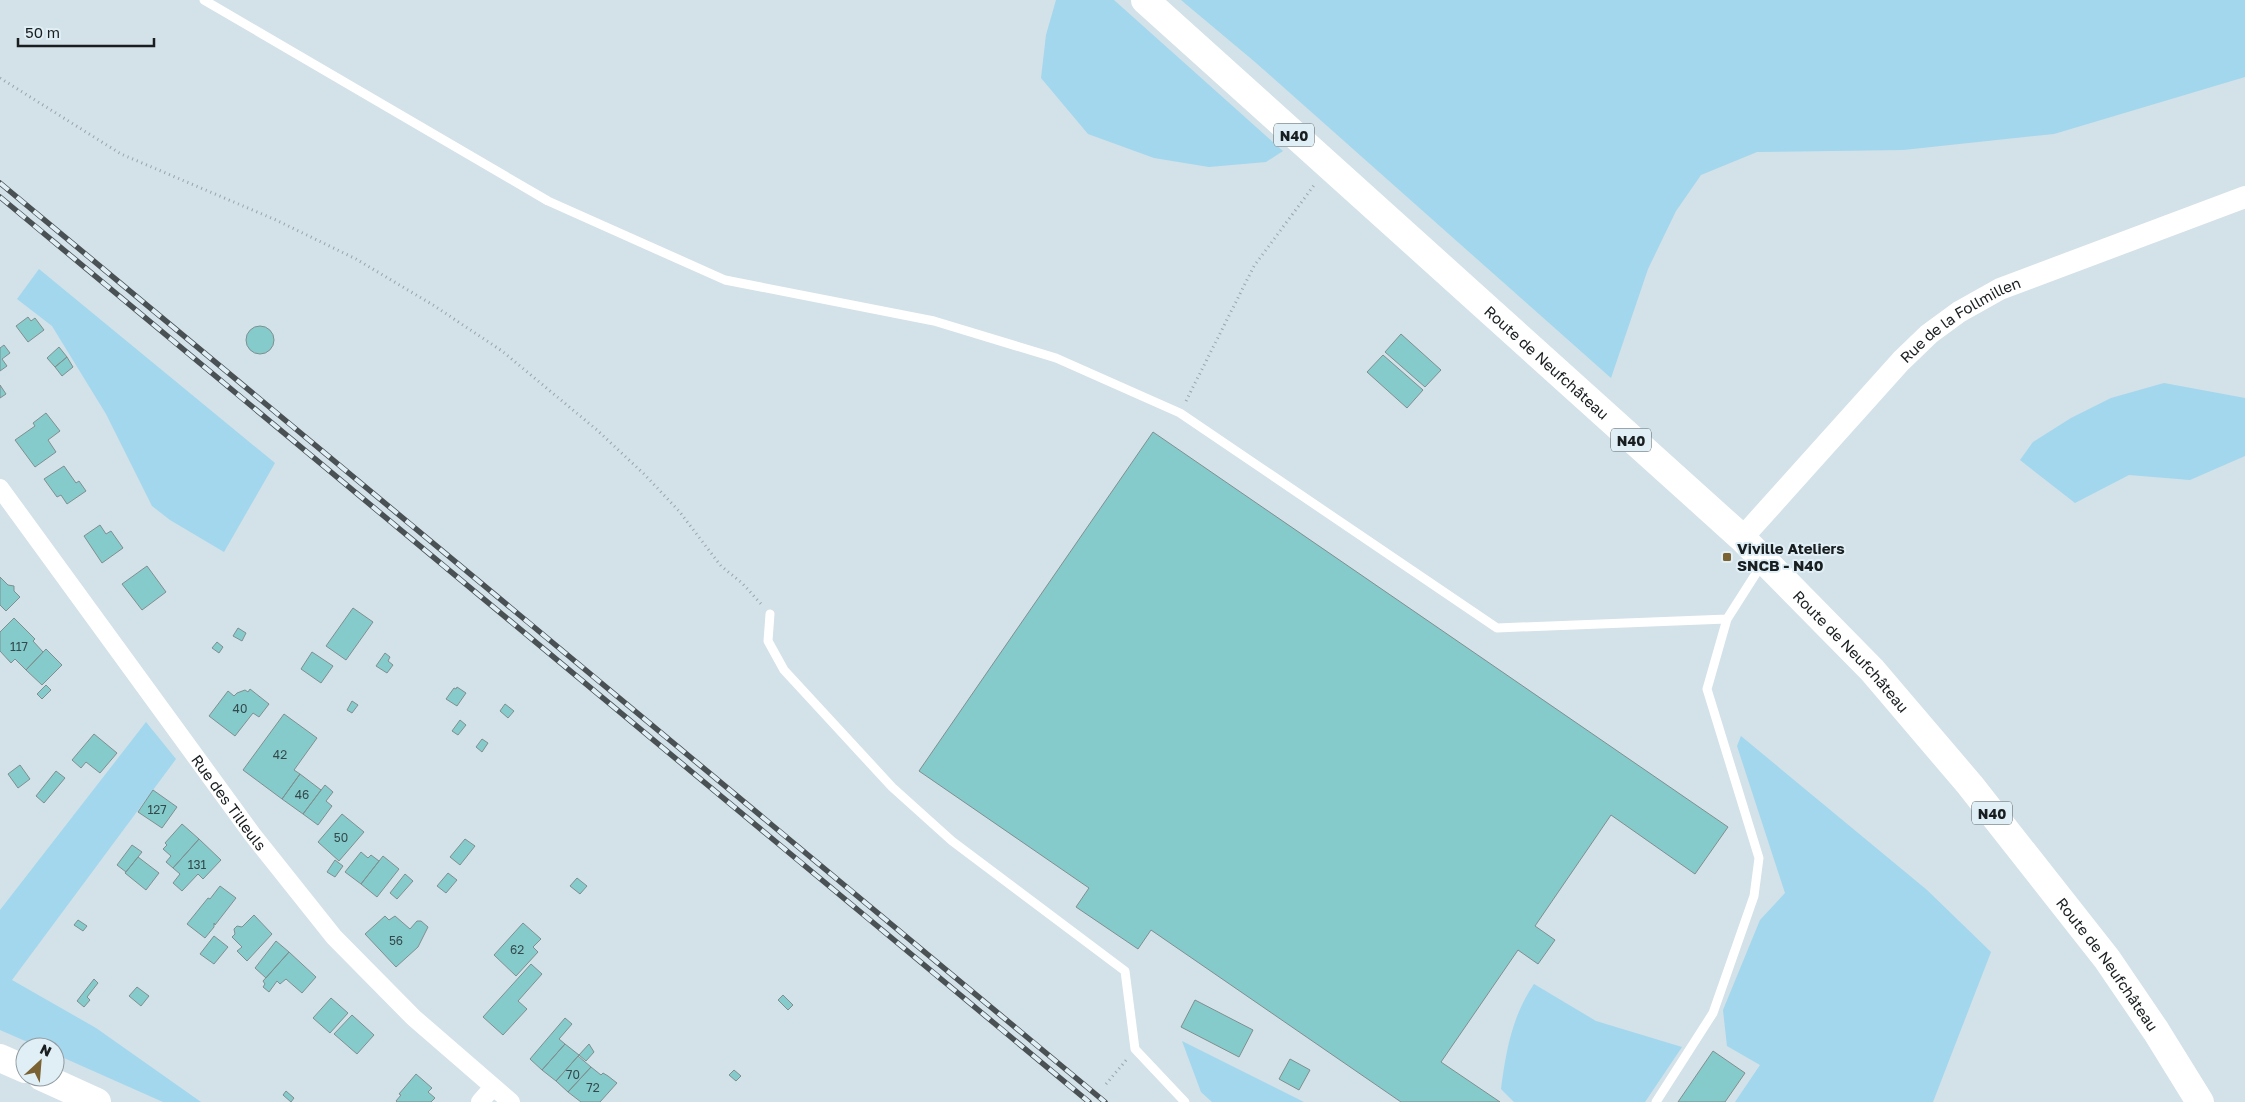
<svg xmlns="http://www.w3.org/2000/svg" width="2245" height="1102" font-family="'Golos Text',sans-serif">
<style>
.green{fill:#a2d7ed}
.building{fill:#86cbcc;stroke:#7f8f8f}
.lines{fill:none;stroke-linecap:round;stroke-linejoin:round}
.path{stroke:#99a4aa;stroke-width:3;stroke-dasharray:1 4;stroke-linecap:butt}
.service{stroke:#fff;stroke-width:9}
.minor{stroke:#fff;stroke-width:18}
.tertiary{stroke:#fff;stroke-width:22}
.primary{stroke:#fff;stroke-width:28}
.rail-casing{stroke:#4a5154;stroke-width:5.5}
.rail{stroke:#e0eff5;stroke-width:4;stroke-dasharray:11;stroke-linecap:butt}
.poi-dot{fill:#7a6233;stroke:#e0eff5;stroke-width:2}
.labels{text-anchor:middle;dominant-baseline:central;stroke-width:4;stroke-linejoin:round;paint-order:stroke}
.number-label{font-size:12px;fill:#34494b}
.shield{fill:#e0eff5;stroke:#555d60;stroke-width:1}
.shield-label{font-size:14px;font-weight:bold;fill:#191e20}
.street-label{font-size:15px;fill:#191e20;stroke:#e0eff5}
.poi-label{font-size:15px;font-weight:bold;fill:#191e20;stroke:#e0eff5;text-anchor:start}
</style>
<rect width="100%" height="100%" fill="#d3e1e8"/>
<!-- green -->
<path class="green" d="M1056,0H1114L1283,151L1266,162L1209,167L1154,158L1088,134L1041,78L1046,35Z
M1181,0H2245V77L2054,134L1903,150L1757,152L1701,175L1676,211L1648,269L1611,378L1255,62Z
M39,269L275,463L224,552L170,520L152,506L106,414L52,326L17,299Z
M2164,383L2245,398V456L2190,480L2129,475L2075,503L2020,460L2033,442L2071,418L2111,398Z
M146,722L176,759L12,980L96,1028L201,1102H163L55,1054V1047H39L0,1030V910Z
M1741,736L1927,890L1991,952L1933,1102H1735L1760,1065L1727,1046L1723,1010L1760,920L1785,893L1737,746Z
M1534,984L1596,1021L1682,1047L1645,1102H1514L1501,1089C1506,1051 1512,1016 1534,984Z
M1182,1041L1304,1102H1212L1201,1092Z"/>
<!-- building -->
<path class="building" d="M28,317L31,321L35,318L44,330L28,342L16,326Z
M246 340a14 14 0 1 1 28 0a14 14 0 1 1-28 0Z
M1401,334L1441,370L1425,387L1385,352Z
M4,345L10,353L2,359L7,366L0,371V348Z
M59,347L67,357L55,367L47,358Z
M1383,355L1423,390L1407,408L1367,372Z
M67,357L73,367L62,376L55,367Z
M0,385L6,394L0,398Z
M46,413L60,431L48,440L56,452L35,467L15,440L35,426L33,423Z
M1153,432L1728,827L1695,874L1611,815L1535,926L1555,940L1538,964L1518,950L1441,1062L1500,1102H1401L1151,930L1138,949L1076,907L1089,888L919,771Z
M64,466L76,483L79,481L86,491L67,504L61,495L57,497L44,479Z
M100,525L106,534L111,531L123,548L102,563L84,536Z
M147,566L166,592L142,610L122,584Z
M0,577L8,585L14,586V591L20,597L6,611L0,605Z
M353,608L373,622L346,660L326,646Z
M14,618L35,639L33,641L43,652L26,670L15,659L11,663L0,651V632Z
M238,628L246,633L242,641L233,636Z
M217,642L223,647L219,653L212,648Z
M46,649L62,665L42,685L26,670Z
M312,652L333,666L321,683L301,669Z
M385,653L390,657L388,661L393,665L387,673L376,666Z
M46,685L51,690L42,699L37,694Z
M457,687L466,693L457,706L446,699L454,688L456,689Z
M250,689L269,704L259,717L253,713L235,736L209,716L228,691L234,696L237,693L245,690L248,692Z
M352,701L358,705L352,713L347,710Z
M505,704L514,711L508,718L500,711Z
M284,714L317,738L294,770L300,774L282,799L243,770Z
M460,720L466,725L458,735L452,731Z
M94,734L117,753L100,773L86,762L81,768L72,760Z
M482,739L488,743L482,752L476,747Z
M20,765L30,779L18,788L8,774Z
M56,771L65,778L44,803L36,796Z
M300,774L321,790L303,814L282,799Z
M325,785L333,792L326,801L332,806L318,825L303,814Z
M153,790L177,807L162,828L138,812Z
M342,814L364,832L339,861L318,842Z
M182,824L199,839L173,868L166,862L171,856L163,849L167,845L165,843Z
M199,839L221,860L203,879L198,874L182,891L173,883L180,874L173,868Z
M465,839L475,846L460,865L450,857Z
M132,845L142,852L126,872L117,865Z
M361,852L368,858L371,855L379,861L361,884L345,872Z
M383,856L399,869L377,897L361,884Z
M138,857L159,873L146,890L125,873Z
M335,860L343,866L335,877L327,872Z
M448,873L457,880L446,893L437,886Z
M405,874L413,881L397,899L390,893Z
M577,878L587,886L580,894L570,886Z
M220,886L236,898L215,925L214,923V927L205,938L187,924L208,898L210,899Z
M254,915L272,934L247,961L237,951L242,947L232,937L235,934L234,929L237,926L242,927Z
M385,916L389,920L395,916L410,929L417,921H421L428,927L418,947L396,967L365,934Z
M78,920L87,926L83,931L74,925Z
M523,923L541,939L533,947L538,952L516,976L494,955Z
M214,936L228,947L214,964L200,954Z
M276,941L289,952L266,978L255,968Z
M289,952L316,977L302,993L286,979L280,984L277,981L269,992L263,987L265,984L263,981Z
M531,964L542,974L518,1001L527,1009L503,1035L483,1017Z
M94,979L98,983L87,997L90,1000L84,1007L77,1001Z
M137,987L149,996L141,1006L129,996Z
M783,995L793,1005L788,1010L778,1000Z
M331,998L348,1013L330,1033L313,1018Z
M1195,1000L1253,1030L1239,1057L1181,1027Z
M352,1015L374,1035L357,1054L334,1034Z
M565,1018L572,1024L559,1039L565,1044L542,1070L530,1059Z
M565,1044L579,1055L556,1081L542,1070Z
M589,1044L594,1052L586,1061L579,1055Z
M1713,1051L1745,1073L1725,1102H1678Z
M578,1056L591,1067L568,1092L556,1081Z
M1290,1059L1310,1070L1299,1090L1279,1079Z
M591,1067L601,1075L603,1073L608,1076L617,1083L600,1102H581L568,1092Z
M734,1070L741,1076L736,1081L729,1075Z
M416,1074L432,1088L428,1092L435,1098L431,1102H397L396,1101L401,1095L399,1094Z
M286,1091L294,1098L291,1102L283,1095Z"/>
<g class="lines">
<!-- path -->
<path class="path" d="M0,78L121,154L276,220L356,259L433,305L502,351L597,430L644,474L679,511L721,566L742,583L763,606
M1186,401L1254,266L1315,184
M1106,1084L1128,1058"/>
<!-- service -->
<path class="service" d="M204,0L548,201L725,280L934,321L1056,358L1180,413L1497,628L1727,619
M770,614L768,641L784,670L892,787L952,841L1125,971L1135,1049L1185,1102
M1656,1102L1713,1013L1754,896L1759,858L1707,689L1727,619L1762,564"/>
<!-- minor -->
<g class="minor">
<path id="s1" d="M0,488L252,834L334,937L414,1018L511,1102"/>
<path d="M480,1102L493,1087"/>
</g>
<!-- tertiary -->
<path class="tertiary" id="s2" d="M1742,538L1901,361L1929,334L1959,312L2000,289L2245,197"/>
<!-- primary -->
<g class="primary">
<path id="s3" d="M1145,0L1742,538L1872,670L1970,785L2107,959L2156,1031L2200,1102"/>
<path d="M0,1058L25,1069"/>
<path d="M42,1077L97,1102"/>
</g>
<defs>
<path id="rail" d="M0,183L1105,1102
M0,197L1089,1102"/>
</defs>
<!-- rail casing -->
<use href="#rail" class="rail-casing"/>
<!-- rail -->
<use href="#rail" class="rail"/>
</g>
<!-- markers -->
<rect class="poi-dot" x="1722" y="552" width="10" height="10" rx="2.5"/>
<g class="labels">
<!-- number labels -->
<g class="number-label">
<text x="19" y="646">117</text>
<text x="240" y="708">40</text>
<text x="280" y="754">42</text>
<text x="302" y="794">46</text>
<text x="157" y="809">127</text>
<text x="341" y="837">50</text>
<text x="197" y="864">131</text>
<text x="396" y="940">56</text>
<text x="517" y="949">62</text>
<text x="573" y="1074">70</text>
<text x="593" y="1087">72</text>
</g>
<!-- shield labels -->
<g class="shield">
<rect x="1274" y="123.5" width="40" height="23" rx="4"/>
<rect x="1611" y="428.5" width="40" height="23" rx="4"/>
<rect x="1972" y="801.5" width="40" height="23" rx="4"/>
</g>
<g class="shield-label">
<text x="1294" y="135">N40</text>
<text x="1631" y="440">N40</text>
<text x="1992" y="813">N40</text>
</g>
<!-- street labels -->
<g class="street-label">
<text stroke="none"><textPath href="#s2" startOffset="311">Rue de la Follmillen</textPath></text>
<text stroke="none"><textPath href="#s3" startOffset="541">Route de Neufchâteau</textPath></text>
<text stroke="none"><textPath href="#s3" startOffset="961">Route de Neufchâteau</textPath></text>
<text stroke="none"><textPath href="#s1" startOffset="389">Rue des Tilleuls</textPath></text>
<text stroke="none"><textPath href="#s3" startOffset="1366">Route de Neufchâteau</textPath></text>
</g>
<!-- poi labels -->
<g class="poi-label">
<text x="1737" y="548">Viville Ateliers<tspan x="1737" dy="17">SNCB - N40</tspan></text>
</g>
</g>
<!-- north arrow -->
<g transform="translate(40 1062) rotate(26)"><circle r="24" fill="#e0eff5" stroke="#909ba0"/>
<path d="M0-4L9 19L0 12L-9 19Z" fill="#7a6233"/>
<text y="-8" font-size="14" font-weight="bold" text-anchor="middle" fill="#191e20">N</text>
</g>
<!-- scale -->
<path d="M18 38v8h136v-8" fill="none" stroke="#191e20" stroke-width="2.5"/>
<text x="25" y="38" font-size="15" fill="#191e20" stroke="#e0eff5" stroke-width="4" paint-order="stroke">50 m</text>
</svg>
